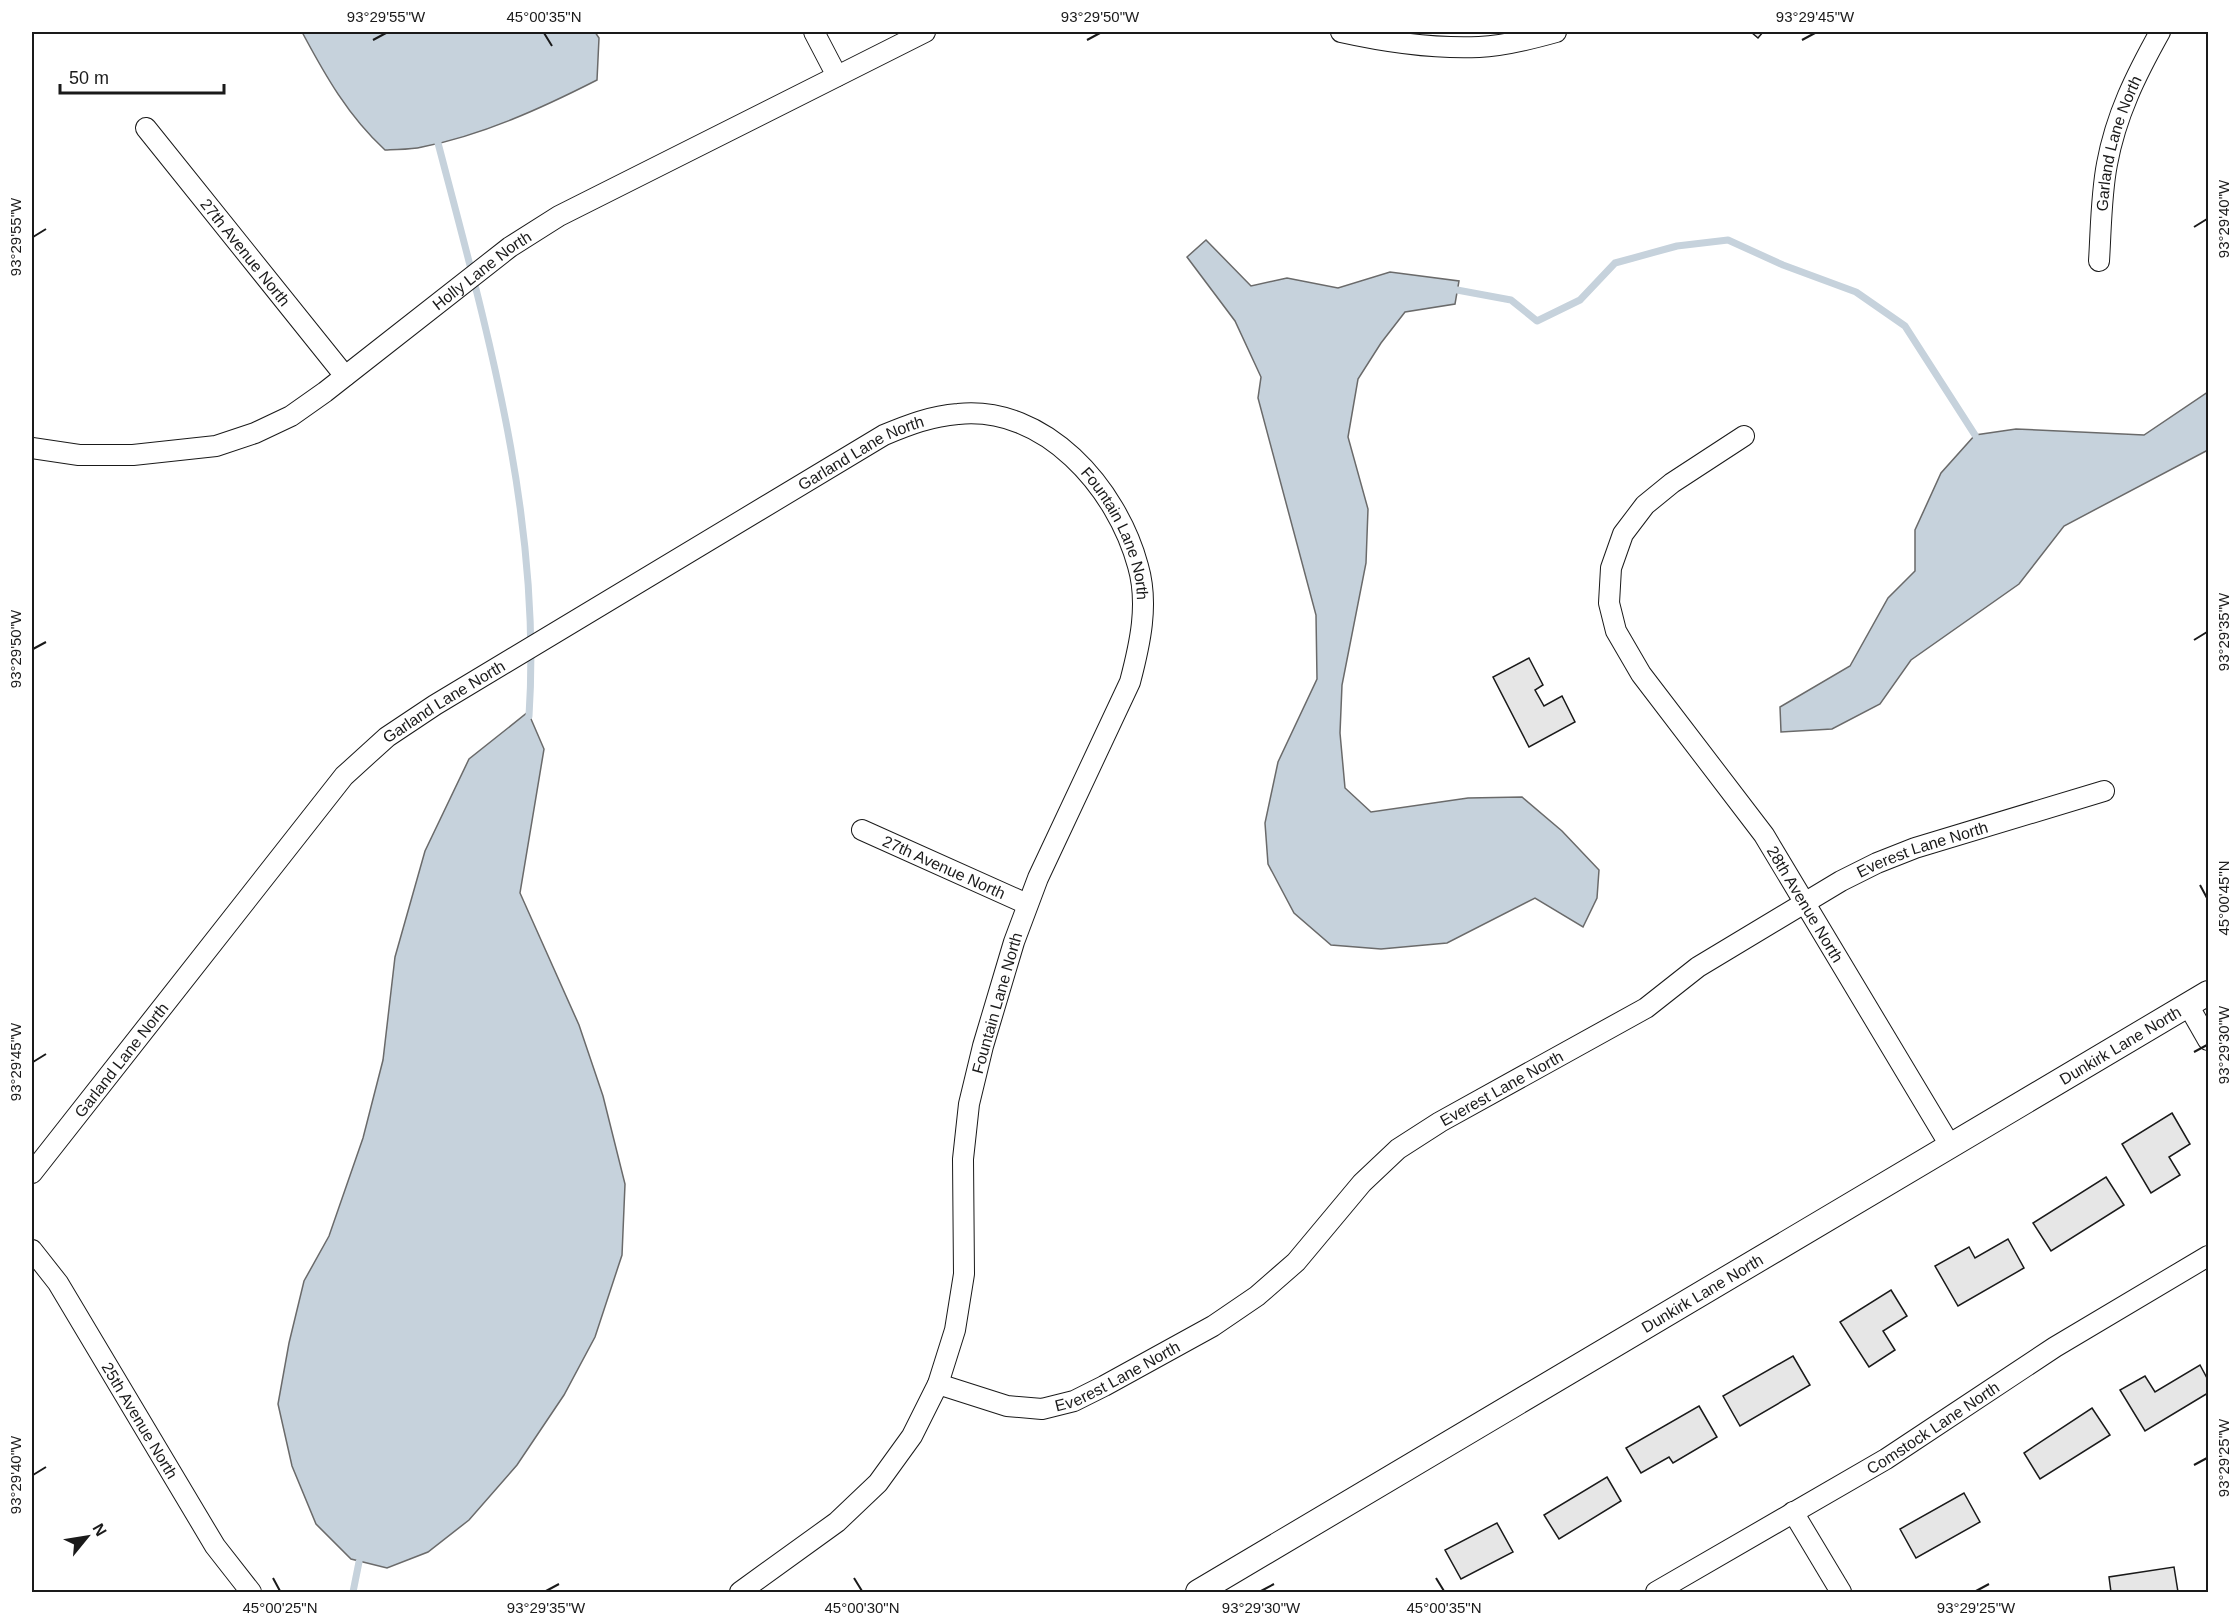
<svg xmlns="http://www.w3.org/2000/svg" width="2240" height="1624" font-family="Helvetica,sans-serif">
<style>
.water{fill:#c6d2dc;stroke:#6a6a6a;stroke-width:1.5}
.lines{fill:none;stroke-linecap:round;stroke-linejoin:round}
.stream{stroke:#c6d2dc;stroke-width:7}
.building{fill:#e6e6e6;stroke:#1a1a1a;stroke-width:1.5}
.minor-casing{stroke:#1a1a1a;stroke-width:22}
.tertiary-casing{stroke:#1a1a1a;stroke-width:26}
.minor{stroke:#fff;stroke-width:20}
.tertiary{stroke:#fff;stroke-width:24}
.ticks{fill:none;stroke:#1a1a1a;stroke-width:2}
.labels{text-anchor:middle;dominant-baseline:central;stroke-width:4.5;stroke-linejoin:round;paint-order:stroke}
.street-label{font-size:16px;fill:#1a1a1a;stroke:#fff}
.neatline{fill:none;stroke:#1a1a1a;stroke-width:2}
.ticks-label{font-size:15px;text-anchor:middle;fill:#1a1a1a}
</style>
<rect width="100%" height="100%" fill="#fff"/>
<!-- water -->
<path class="water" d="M302,32H595L599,38L597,80C542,108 483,135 422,147C410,150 397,149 385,150C348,116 325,75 302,32Z
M1206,240L1251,286L1287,278L1338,288L1390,272L1459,281L1455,304L1405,312L1381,343L1358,379L1348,437L1368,509L1366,563L1342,685L1340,733L1345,788L1371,812L1468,798L1522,797L1562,831L1599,870L1597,898L1583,927L1535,898L1447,943L1381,949L1331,945L1294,913L1268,864L1265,823L1278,762L1317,679L1316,615L1258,398L1261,377L1235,321L1187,257Z
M2208,392V450L2064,526L2019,584L1911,660L1880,704L1832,729L1781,732L1780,707L1850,666L1888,598L1915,571V530L1941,473L1975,435L2016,429L2144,435Z
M528,712L544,749L520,893L579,1025L603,1096L625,1184L622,1255L595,1337L564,1395L517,1465L469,1520L428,1552L387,1568L351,1559L316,1524L292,1466L278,1404L289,1343L304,1281L329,1236L363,1138L383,1060L395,957L425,851L469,759Z"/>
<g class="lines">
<!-- stream -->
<path class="stream" d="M438,143C487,330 542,520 529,716
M1457,290L1511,300L1537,321L1580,300L1615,263L1677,246L1728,240L1783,265L1856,292L1905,326L1975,435
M353,1592L359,1562"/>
</g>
<!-- building -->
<path class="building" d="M1751,32H1763L1758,38Z
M1529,658L1543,685L1535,690L1544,706L1562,696L1575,722L1529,747L1493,677Z
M2172,1113L2190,1144L2169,1157L2180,1175L2151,1193L2122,1144Z
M2106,1177L2124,1205L2051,1251L2033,1223Z
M2008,1239L2024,1268L1958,1306L1935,1266L1969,1247L1975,1258Z
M1891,1290L1907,1316L1883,1331L1895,1350L1869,1367L1840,1322Z
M1793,1356L1810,1385L1740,1426L1723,1396Z
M2200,1365L2208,1380V1393L2145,1431L2120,1390L2145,1376L2155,1392Z
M1699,1406L1717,1437L1673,1463L1669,1457L1641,1473L1626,1448Z
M2092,1408L2110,1435L2040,1479L2024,1453Z
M1607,1477L1621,1501L1559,1539L1544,1515Z
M1964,1493L1980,1522L1916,1558L1900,1529Z
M1497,1523L1513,1552L1461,1579L1445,1550Z
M2174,1567L2178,1592H2111L2109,1577Z"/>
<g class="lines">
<defs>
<g id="minor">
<path d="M814,32L837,76"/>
<path d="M1341,32C1386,42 1432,49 1479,47C1504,46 1531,39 1556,32"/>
<path id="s1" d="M146,128L345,376"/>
<path id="s2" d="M2099,261C2101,230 2101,195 2107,164C2116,115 2136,75 2160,32"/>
<path id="s3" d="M1744,436L1672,483L1645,505L1623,534L1611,568L1609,603L1616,631L1641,674L1764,835L1951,1147"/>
<path id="s4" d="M32,448L79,455H133L216,446L255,433L291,416L325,392L510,247L559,216L925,32"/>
<path id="s5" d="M862,830L1027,904"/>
<path d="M2188,1005L2208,1040"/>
<path id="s6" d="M32,1173L344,776L387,737L435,705L884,435C908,425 931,416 958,414C1045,405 1117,488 1138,566C1149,604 1140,644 1130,682L1038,878L1014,942L983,1046L969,1104L963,1159L964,1274L955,1330L938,1384L912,1436L878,1483L837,1522L740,1592"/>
<path id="s7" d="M32,1250L58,1283L215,1546L251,1592"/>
<path id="s8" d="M938,1384L1007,1406L1042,1409L1074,1401L1104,1386L1213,1326L1257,1296L1296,1262L1362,1183L1398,1149L1440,1122L1646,1008L1698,967L1841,881L1877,863L1915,848L2104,791"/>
<path d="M1793,1512L1841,1592"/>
<path id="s9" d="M1656,1592L1886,1459L2055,1347L2208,1256"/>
</g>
<g id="tertiary">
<path id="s10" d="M1198,1592L2208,993"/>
</g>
</defs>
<!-- minor casing -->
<use href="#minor" class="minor-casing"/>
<!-- tertiary casing -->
<use href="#tertiary" class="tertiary-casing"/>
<!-- minor -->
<use href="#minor" class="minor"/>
<!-- tertiary -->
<use href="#tertiary" class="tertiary"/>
</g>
<!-- ticks -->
<path class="ticks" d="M544,33L552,46M373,40L386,33M1087,40L1100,33M1802,40L1815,33M2194,227L2207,219M33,237L46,229M2194,640L2207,632M33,649L46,642M2200,885L2207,898M2194,1052L2207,1045M33,1062L46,1054M2194,1465L2207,1458M33,1475L46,1467M273,1578L280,1591M854,1578L862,1591M1436,1578L1444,1591M546,1591L559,1584M1261,1591L1274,1584M1976,1591L1989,1584"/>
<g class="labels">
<!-- street labels -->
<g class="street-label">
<text stroke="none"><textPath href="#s2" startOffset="120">Garland Lane North</textPath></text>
<text stroke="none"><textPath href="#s1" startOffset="159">27th Avenue North</textPath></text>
<text stroke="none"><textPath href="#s4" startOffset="506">Holly Lane North</textPath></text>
<text stroke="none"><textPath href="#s6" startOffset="1116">Garland Lane North</textPath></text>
<text stroke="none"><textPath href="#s6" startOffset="1438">Fountain Lane North</textPath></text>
<text stroke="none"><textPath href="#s6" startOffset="630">Garland Lane North</textPath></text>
<text stroke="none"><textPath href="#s8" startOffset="1162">Everest Lane North</textPath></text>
<text stroke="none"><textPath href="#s5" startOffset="90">27th Avenue North</textPath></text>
<text stroke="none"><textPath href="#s3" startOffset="590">28th Avenue North</textPath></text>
<text transform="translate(997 1003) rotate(-74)">Fountain Lane North</text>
<text stroke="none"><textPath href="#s10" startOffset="1072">Dunkirk Lane North</textPath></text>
<text stroke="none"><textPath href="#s6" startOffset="144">Garland Lane North</textPath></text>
<text stroke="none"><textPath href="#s8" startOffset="676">Everest Lane North</textPath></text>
<text stroke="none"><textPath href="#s10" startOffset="586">Dunkirk Lane North</textPath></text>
<text stroke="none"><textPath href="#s8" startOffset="190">Everest Lane North</textPath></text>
<text stroke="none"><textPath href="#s7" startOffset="202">25th Avenue North</textPath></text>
<text stroke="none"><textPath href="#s9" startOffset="322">Comstock Lane North</textPath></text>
</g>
</g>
<!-- border -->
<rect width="2240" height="1624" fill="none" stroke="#ffffff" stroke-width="66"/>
<!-- north arrow -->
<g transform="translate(87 1537) rotate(60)" stroke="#ffffff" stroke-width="4.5" paint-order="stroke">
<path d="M0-4.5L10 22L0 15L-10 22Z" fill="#1a1a1a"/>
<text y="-9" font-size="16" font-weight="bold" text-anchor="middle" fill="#1a1a1a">N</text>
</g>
<!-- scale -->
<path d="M60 84v9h164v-9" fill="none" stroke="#1a1a1a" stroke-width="3"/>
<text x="69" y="84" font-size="18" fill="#1a1a1a" stroke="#ffffff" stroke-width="4.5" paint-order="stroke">50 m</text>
<rect x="33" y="33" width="2174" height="1558" class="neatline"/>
<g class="ticks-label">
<text x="386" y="22">93°29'55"W</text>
<text x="544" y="22">45°00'35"N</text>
<text x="1100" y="22">93°29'50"W</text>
<text x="1815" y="22">93°29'45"W</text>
<text transform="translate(2224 219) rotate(-90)" y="5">93°29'40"W</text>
<text transform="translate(16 237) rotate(-90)" y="5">93°29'55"W</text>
<text transform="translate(2224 632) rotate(-90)" y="5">93°29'35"W</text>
<text transform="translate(16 649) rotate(-90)" y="5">93°29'50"W</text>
<text transform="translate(2224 898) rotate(-90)" y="5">45°00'45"N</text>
<text transform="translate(2224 1045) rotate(-90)" y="5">93°29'30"W</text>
<text transform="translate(16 1062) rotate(-90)" y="5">93°29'45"W</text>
<text transform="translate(2224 1458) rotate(-90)" y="5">93°29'25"W</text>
<text transform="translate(16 1475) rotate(-90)" y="5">93°29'40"W</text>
<text x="280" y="1613">45°00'25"N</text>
<text x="546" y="1613">93°29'35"W</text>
<text x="862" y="1613">45°00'30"N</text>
<text x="1261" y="1613">93°29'30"W</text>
<text x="1444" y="1613">45°00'35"N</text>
<text x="1976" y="1613">93°29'25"W</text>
</g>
</svg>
